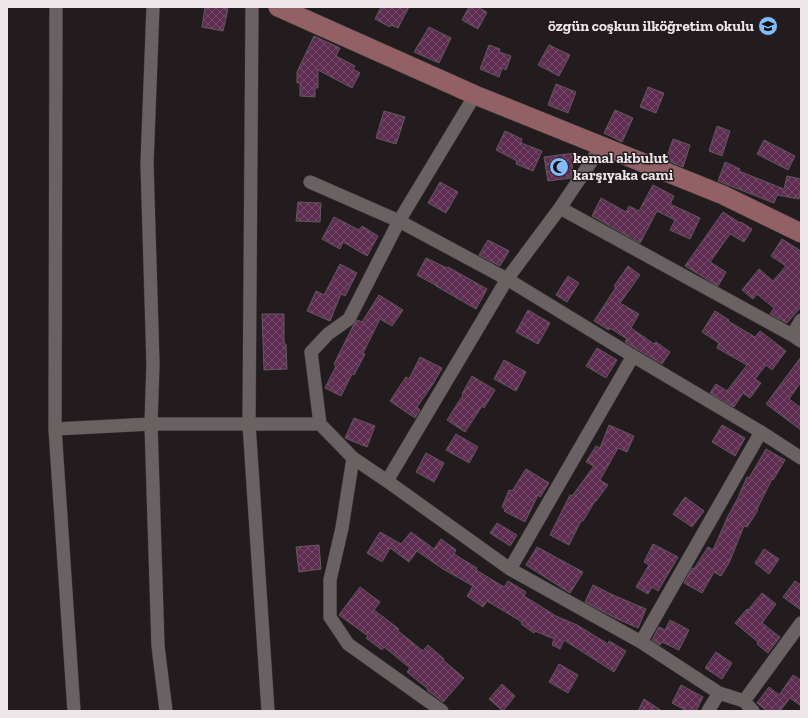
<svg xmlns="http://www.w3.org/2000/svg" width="808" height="718" font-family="'Zilla Slab',serif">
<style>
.building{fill:url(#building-cross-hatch);stroke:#615a5e}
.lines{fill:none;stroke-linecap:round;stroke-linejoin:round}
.street-casing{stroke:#3e3839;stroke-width:14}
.secondary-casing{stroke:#3e3839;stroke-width:20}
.street{stroke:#6a6163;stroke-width:13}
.secondary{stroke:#936165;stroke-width:19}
.labels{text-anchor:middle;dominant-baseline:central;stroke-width:3;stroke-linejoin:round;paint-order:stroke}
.poi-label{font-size:15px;font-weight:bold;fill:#ece6e8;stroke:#231c1e;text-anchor:end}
</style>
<defs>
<pattern id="building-cross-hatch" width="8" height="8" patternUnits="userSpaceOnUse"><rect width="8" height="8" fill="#5f2d52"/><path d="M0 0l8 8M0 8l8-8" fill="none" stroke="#764b6b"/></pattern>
</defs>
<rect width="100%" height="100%" fill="#231c1e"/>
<!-- building -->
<path class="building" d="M205,7H218L228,9L223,31L202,27Z
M381,7H409L398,28L391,25L390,27L375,19Z
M469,7H477L487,12L478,29L462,20Z
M429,27L451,38L439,63L414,52Z
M314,36L340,48L336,56L355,66L353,69L360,73L352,88L318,70V88H315V97L300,96V83H297V72Z
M489,45L500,49L499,52L511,56L506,70L502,68L499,77L480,69Z
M549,45L570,55L559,76L538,65Z
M556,84L576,92L568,113L548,105Z
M648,87L664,93L656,113L640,107Z
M615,110L633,118L622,142L604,133Z
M384,111L405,117L396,144L376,138Z
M717,126L730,131L722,156L709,151Z
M505,131L522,139L521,143L542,151L533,171L516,164L517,161L496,150Z
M673,139L690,145L683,167L666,160Z
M764,140L795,156L788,170L757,154Z
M574,153L571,178L548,181L544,157Z
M725,162L740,169L739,171L784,189L787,176L801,179V189L799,199L777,195L774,203L718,181Z
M440,182L458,192L446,213L428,203Z
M653,185L674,196L670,204L700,218L690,239L670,230L675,220L657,211L640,243L592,216L601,198L626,212L629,206L639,211Z
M298,202L321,203L320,222L296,221Z
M723,212L740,223L741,222L752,229L744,242L730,234L710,262L726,272L718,286L685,266Z
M334,217L359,230L362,226L378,236L367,256L343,242L340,249L322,239Z
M782,239L801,251V307L787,323L770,314L774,308L757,294L753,299L742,290L759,269L773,281L786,266L771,256Z
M488,240L509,251L500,266L479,255Z
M426,258L447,268L448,267L487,289L476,309L436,286H437L417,275Z
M340,264L357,273L345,296L341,294L330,321L307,311L316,291L324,295Z
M628,266L640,275L620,303L639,314L631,328L654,344L656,342L670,352L662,364L625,342L627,339L610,328L609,330L594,321L616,287L614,286Z
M568,276L579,283L567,302L556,295Z
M379,295L403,310L392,326L380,319L363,353L365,354L354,375L352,374L341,396L325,388L336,366L334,364L353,326L357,320L362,322Z
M528,310L550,323L538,344L516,332Z
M715,311L729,320L728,321L755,337L760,331L786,351L772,370L766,365L755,379L761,383L750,398L743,393L734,407L710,393L716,384L727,391L747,365L717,348L719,343L702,332Z
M262,314H284V344H286L287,369L264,370Z
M597,348L617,360L606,378L586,366Z
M420,357L442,368L433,384L417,407L420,410L415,418L390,401L406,377L409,379Z
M801,357V382L789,399L801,408V430L766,404Z
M504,360L526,372L516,391L494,379Z
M472,376L495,390L484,408L482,406L465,432L447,420L463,395L462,394Z
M354,418L375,426L367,447L345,438Z
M609,425L634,436L627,452L618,448L600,480L608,485L596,501H595L583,521H581L569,545L550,535L570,495L572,496L594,466L586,462L596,446L600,448Z
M722,425L745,438L735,456L712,442Z
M456,434L478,447L469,463L446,450Z
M766,449L785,460L773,480L772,479L757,509L758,510L747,527L744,526L729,563L721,576L714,572L702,593L684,583L692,568L694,569L708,547L713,550L728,516L739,496V495L747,477L749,478Z
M426,453L444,463L434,482L416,472Z
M526,469L549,483L540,497L538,495L525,522L504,511L505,509L502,507L509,490L512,491Z
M685,497L704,511L692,527L673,514Z
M497,523L517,535L510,546L490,533Z
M380,532L401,544L411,532L434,549L441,539L456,550L454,554L477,568L476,570L504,587L508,581L526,592L524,596L556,616L577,625L608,644L609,641L626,651L614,672L564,640L560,649L552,645L554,639L535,631L534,633L521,624L522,622L487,601L483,607L467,596L473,586L443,569L417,551L409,562L390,548L382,562L367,553Z
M653,544L678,557L658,591L652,587L648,594L636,587L649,565L644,562Z
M319,545L321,569L299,572L296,547Z
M537,547L583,572L570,593L526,565Z
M764,549L779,559L769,574L755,563Z
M795,581L801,585V610L783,597Z
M593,585L613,595L646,609L638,628L615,618L585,602Z
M360,587L380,602L374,610L399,629L397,630L423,651L428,645L444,659L443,660L464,678L443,702L427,690L428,689L407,672L410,668L384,647L382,650L366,638L368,636L339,615Z
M762,593L776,604L762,623L780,637L768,653L757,644L758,642L735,623L747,609L748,610Z
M670,620L689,630L679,650L662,642L660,645L652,640L659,627L665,630Z
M716,652L732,663L722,679L705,668Z
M559,664L578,675L568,693L549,682Z
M793,675L801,680V706L790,698L780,711H767L757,703L769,687L779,695Z
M502,684L515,696L503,711L489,699Z
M681,685L703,697L696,711H687L672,703Z
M644,699L662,711H638Z"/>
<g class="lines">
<defs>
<path id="street" d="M56,7L55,429L74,711
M153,7L147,164L153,364L151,424L158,646L166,711
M252,7L249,424L268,711
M310,182L399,221L507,279L633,356L761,432L801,458
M560,208L601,147
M792,335L801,320
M320,424L353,458L387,481L507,279L560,208L792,335L801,341
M55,429L151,424H320L311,352L328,334L349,319L399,221L475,95
M353,458L342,528L330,580V617L348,644L442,711
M387,481L510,569L641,642L719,693L744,701L753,711
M510,569L633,356
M641,642L761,432
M744,701L801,623
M708,711L719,693"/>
<path id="secondary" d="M278,7L475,95L723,195L801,233"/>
</defs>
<!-- street casing -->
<use href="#street" class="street-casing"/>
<!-- secondary casing -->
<use href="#secondary" class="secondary-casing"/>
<!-- street -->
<use href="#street" class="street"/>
<!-- secondary -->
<use href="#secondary" class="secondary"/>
</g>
<!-- icons -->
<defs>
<symbol id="school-disc" viewBox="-11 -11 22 22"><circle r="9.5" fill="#83bcfb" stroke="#231c1e"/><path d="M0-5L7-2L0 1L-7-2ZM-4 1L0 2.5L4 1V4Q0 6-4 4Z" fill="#111"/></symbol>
<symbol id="mosque-disc" viewBox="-11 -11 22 22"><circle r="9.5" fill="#83bcfb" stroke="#231c1e"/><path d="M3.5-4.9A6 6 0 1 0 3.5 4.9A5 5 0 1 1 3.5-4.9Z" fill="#111"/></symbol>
</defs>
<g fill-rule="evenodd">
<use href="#school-disc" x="757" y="15" width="22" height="22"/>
<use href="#mosque-disc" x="548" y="156" width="22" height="22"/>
</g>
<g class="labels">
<!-- poi labels -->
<g class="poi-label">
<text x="754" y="26">özgün coşkun ilköğretim okulu</text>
<text x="573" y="158" text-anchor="start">kemal akbulut<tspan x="573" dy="17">karşıyaka cami</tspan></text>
</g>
</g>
<!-- border -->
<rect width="808" height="718" fill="none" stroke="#ece6e8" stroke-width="16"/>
</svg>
